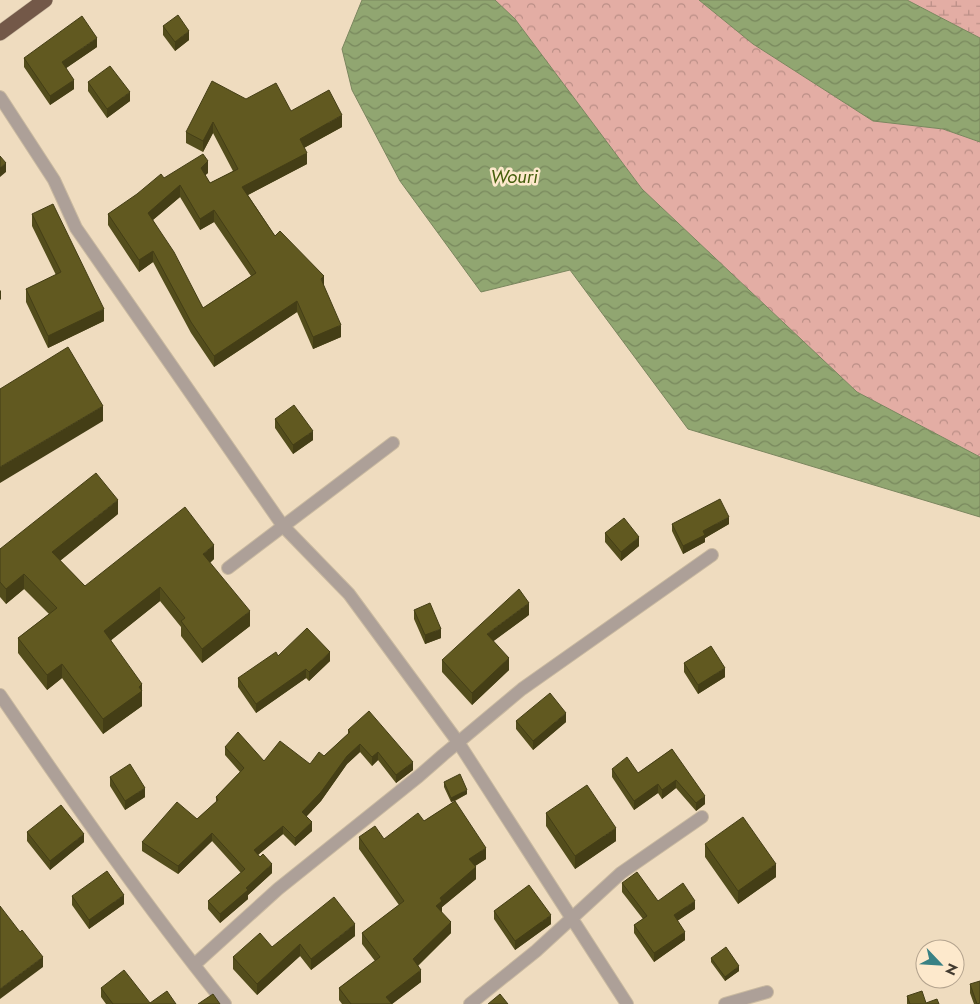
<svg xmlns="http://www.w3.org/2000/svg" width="980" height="1004" font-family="Jost,sans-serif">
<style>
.forest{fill:url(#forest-crowns)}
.wetland{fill:url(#wetland-marsh)}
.water{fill:url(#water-waves);stroke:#7a865e}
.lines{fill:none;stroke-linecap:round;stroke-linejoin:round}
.street-casing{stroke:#c9b9a0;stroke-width:14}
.highway-casing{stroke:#c9b9a0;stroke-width:16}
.street{stroke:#ada098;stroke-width:12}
.highway{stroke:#735848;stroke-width:15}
.wall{fill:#534d1c;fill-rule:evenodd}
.shaded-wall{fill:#443e16}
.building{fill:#615920;stroke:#443e16;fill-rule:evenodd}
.labels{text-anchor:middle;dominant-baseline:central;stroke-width:5;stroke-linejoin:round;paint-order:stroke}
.water-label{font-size:19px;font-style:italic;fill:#465f0d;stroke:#fde9cc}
</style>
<defs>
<pattern id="forest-crowns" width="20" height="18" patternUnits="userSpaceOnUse" patternTransform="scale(1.25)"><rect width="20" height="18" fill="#e3ada4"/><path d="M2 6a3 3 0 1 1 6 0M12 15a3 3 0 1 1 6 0" fill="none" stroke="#ba8e86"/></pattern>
<pattern id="wetland-marsh" width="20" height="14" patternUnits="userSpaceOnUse" patternTransform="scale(1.25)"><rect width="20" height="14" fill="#e3ada4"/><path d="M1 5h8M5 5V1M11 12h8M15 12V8" fill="none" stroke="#ba8e86"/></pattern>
<pattern id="water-waves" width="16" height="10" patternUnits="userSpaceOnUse" patternTransform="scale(1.25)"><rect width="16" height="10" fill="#91a671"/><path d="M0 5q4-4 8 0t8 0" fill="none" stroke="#78885d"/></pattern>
</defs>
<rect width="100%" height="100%" fill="#efdcbf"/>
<!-- forest -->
<path class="forest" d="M495,0H699L753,44L873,121L943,129L980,142V457L857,392L642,189L515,19Z"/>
<!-- wetland -->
<path class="wetland" d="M907,0H980V38Z"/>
<!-- water -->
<path class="water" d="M362,0H495L515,19L642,189L857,392L980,457V517L688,429L570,270L481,292L400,181L352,90L342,49Z
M699,0H907L980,38V142L943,129L873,121L753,44Z"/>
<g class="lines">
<defs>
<path id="street" d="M0,97L54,180L76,228L283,526L349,594L458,742L627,1004
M228,568L393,443
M0,695C72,800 145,905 225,1004
M194,965L278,889L419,776L443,755L522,689L712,555
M470,1004L536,951L621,873L702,817
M725,1004L767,992"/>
<path id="highway" d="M0,33L45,0"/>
</defs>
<!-- street casing -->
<use href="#street" class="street-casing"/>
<!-- highway casing -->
<use href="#highway" class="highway-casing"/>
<!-- street -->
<use href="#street" class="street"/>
<!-- highway -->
<use href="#highway" class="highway"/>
</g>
<!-- wall -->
<path class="wall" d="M163,26L189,40L175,51L163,35Z
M97,47L66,68L74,89L50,105L24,67V58Z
M88,82L130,101L107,118L88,91Z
M246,99L342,127L304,148L307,164L248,195L275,236L324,286L341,337L313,349L297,312L214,367L191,333L153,262L139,272L108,225V214L164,178L208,173L205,175L210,183L233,171L213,133L203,152L186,143V132ZM180,197L200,230L214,222L251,276L203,308L153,220Z
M32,214L104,321L48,348L26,302V289L56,275L32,226Z
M275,419L313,440L293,454L275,428Z
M118,514L60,561L85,586L214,559L210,563L250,626L202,663L181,636V627L160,601L111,640L142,699V706L103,734L62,678L47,690L18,653V638L49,614L24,589L6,604L0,597V549Z
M672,524H729L705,538V542L683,554L672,531Z
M605,533L639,546L621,561L605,542Z
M414,610L441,638L425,644L414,619Z
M529,615L493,641L509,670L472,705L442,672V660Z
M278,656L330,661L309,681L306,678L256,713L238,687V678Z
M684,663L725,677L698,694L684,672Z
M516,721L566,722L533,750L516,729Z
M348,730L413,770L396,783L378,760L372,766L360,752L347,764L321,801L306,817L312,831L295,846L283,834L258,855L272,873L248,895V899L220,923L208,909V901L241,873L212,841L178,874L142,851V842L197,819L216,802V797L240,772L225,755V747L264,761L310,764L324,756L348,734Z
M672,749L705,804L696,811L676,788L662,799L658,793L634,810L612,777V769L638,773Z
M110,777L145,797L125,810L110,786Z
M444,782L467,794L455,801L486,859L475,866L476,879L442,907V913L451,933L418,966L421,982L392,1004H342L339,1000V988L375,961L362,944V933L399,905L359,849V837L384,839L424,821L455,801L451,802L444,787Z
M546,813L616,841L575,869L546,826Z
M27,832L84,842L50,870L27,841Z
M705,844L776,877L738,904L705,857Z
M622,883L658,901L695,909L677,921L685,940L654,962L634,933V925L643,919L622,892Z
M72,896L124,904L89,929L72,905Z
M494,911L551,924L515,950L494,919Z
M355,936L311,970L300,956L257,995L233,969V957L272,947Z
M711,958L739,971L725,981L711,962Z
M970,984L980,1004H974L970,993Z
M101,988L150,1003L176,1004H106L101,997Z
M907,996L926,1003L939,1004H907Z"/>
<!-- shaded-wall -->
<path class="shaded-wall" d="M189,31V40L175,51V42Z
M97,38V47L62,71V62Z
M74,80V89L50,105V96Z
M130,92V101L107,118V109Z
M342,115V127L300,150V139Z
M213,122V133L203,152V141Z
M307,153V164L242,198V187Z
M208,161V173L201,179V168Z
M6,163V172L0,177V168Z
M180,185V197L148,224V213Z
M214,210V222L200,230V219Z
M153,251V262L139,272V260Z
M324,276V287L321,279Z
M1,290V299L0,300V291Z
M297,301V312L214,367V356Z
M104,309V321L48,348V336Z
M341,325V337L313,349V337Z
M103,406V421L0,483V467Z
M313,431V440L293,454V445Z
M118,500V514L52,567V552Z
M729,517V524L705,538V542L683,554V546L703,531Z
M639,537V546L621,561V552Z
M214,545V559L203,568V554Z
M24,574V589L6,604V589Z
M160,587V601L104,646V631Z
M529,603V615L487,646V634Z
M250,611V626L202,663V649Z
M441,629V638L425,644V635Z
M330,652V661L309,681V672Z
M509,658V670L472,705V693Z
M62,664V678L47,690V675Z
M725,668V677L698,694V685Z
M306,669V678L256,713V704Z
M142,684V706L103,734V719Z
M566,713V722L533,750V741Z
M360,744V752L347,764L321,801L302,821V812L347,756Z
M378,752V760L372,766V757Z
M413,762V770L396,783V775Z
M676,780V788L662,799V790Z
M658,784V793L634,810V801Z
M145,788V797L125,810V801Z
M467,790V794L451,802V798Z
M705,796V804L696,811V803Z
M312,822V831L295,846V838Z
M283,826V834L254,858V850Z
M616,828V841L575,869V856Z
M212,833V841L178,874V866Z
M84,834V842L50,870V861Z
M486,848V859L469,870V859Z
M272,864V873L248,895V899L220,923V914L246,888Z
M776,864V877L738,904V891Z
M476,867V879L442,907V913L436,906L440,898Z
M124,895V904L89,929V920Z
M695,901V909L674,923V915Z
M551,915V924L515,950V941Z
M451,922V933L413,970V959Z
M355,924V936L311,970V959Z
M685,932V940L654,962V953Z
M300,944V956L257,995V984Z
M43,957V967L0,999V989Z
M739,966V971L725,981V977Z
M421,970V982L392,1004H386V997Z"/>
<!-- building -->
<path class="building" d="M178,15L189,31L175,42L163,26Z
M82,16L97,38L62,62L74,80L50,96L24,58Z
M110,66L130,92L107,109L88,82Z
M212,81L246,99L276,83L291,111L329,90L342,115L300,139L307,153L242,187L275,236L280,231L324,276L321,279L341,325L313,337L297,301L214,356L191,322L153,251L139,260L108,214L137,194L161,174L164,178L203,154L208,161L201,168L210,183L238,169L213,122L203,141L186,132ZM180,185L200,219L214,210L256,273L203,308L174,252L148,213Z
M0,156L6,163L0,168Z
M53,204L104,309L48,336L26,289L61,272L32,214Z
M68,347L103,406L0,467V389Z
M294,405L313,431L293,445L275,419Z
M96,473L118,500L52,552L85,586L185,507L214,545L203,554L250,611L202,649L181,621L185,618L160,587L104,631L142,684L139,687L142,691L103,719L62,664L47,675L18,638L57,608L24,574L6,589L0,582V549Z
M720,499L729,517L703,531L705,535L683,546L672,524Z
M624,518L639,537L621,552L605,533Z
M519,589L529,603L487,634L509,658L472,693L442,660Z
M430,603L441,629L425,635L414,610Z
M307,628L330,652L309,672L306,669L256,704L238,678L276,652L278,656Z
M711,646L725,668L698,685L684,663Z
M550,693L566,713L533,741L516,721Z
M369,711L413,762L396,775L378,752L372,757L360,744L347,756L321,792L302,812L312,822L295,838L283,826L254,850L260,857L263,854L272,864L246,888L248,890L220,914L208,901L245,869L212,833L178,866L142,842L177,802L197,819L218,800L216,797L244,768L225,747L238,732L264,761L280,741L310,764L319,752L324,756L350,732L348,730Z
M672,749L705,796L696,803L676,780L662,790L658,784L634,801L612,769L627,757L638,773Z
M130,764L145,788L125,801L110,777Z
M460,774L467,790L451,798L444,782Z
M587,785L616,828L575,856L546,813Z
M455,801L486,848L469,859L476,867L440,898L442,901L436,906L451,922L413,959L421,970L386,997L392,1004H351L339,988L380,957L362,933L404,901L359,837L375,826L384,839L418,813L424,821Z
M61,805L84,834L50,861L27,832Z
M743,817L776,864L738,891L705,844Z
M107,871L124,895L89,920L72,896Z
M637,872L658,901L683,883L695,901L674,915L685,932L654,953L634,925L647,916L622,883Z
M529,885L551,915L515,941L494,911Z
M334,897L355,924L311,959L300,944L257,984L233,957L260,933L272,947Z
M0,906L20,932L22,930L43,957L0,989Z
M726,947L739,966L725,977L711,958Z
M124,970L150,1003L167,991L176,1004H113L101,988Z
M980,981V1003L977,1004L970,984Z
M922,991L926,1003L937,999L939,1004H910L907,996Z
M213,994L220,1004H198Z
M500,994L508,1004H488Z"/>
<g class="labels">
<!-- water labels -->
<g class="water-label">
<text x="514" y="176">Wouri</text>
</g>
</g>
<!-- north arrow -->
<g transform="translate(940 964) rotate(115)"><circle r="24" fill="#fde9cc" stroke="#b3a38e"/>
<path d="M0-4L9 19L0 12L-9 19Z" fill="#398184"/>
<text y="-8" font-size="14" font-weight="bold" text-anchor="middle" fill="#433b30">N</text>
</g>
</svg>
